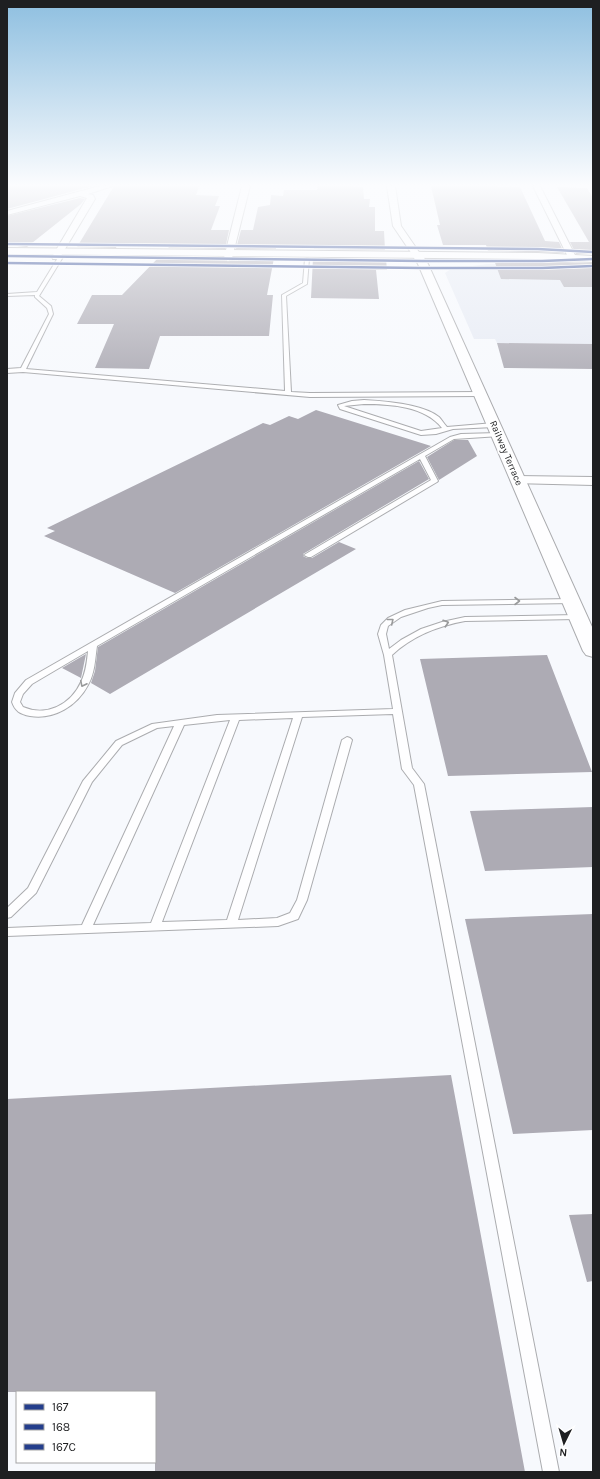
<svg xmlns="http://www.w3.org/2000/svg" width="600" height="1479" font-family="Karla,sans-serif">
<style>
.built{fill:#e7ebf4}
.building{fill:#adabb4}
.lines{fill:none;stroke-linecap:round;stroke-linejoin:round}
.service-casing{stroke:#abacaf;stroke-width:2}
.minor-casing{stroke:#abacaf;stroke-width:2}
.secondary-casing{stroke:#abacaf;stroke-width:2}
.primary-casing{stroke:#abacaf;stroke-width:2}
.service{fill:#fefeff;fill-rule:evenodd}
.minor{fill:#fefeff;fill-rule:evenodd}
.secondary{fill:#fefeff;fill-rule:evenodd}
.primary{fill:#fefeff;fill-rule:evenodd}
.bus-1-casing{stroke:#fff;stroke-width:4}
.bus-2-casing{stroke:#fff;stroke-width:4}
.bus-3-casing{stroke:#fff;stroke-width:4}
.bus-1{stroke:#243e8c;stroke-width:2.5}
.bus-2{stroke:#243e8c;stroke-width:2.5}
.bus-3{stroke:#243e8c;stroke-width:2.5}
.oneway{stroke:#999a9b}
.labels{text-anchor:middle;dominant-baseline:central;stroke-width:4;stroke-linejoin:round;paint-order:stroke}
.far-street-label{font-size:10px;fill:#1e1f21;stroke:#fff}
</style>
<rect width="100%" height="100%" fill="#f7f9fd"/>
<!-- built -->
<path class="built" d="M487,264L593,265V344L497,343L495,339H474L445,273L451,269Z"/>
<!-- building -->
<path class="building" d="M7,186H93L7,209Z
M114,186H199L196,195L219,196L215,206H220L211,230H229L225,249L168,248L170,246L117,245L116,248L77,247Z
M318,186L363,187L364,199H370L369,207H375V231H384L385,250L314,249V247L291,246H276V249H236L241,230H253L258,207L270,205L271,195L283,196L284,190H317Z
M431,186L520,187L545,241L559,242L564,253L488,251L486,245H443L437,225H440Z
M557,187L587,188L593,198V254H576L570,242H589Z
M80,198L85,199L81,204L27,247L7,245V216Z
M159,257L223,258L228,262L234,258H274L267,295H273L269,336H160L149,369L95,368L114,324H77L92,295H122Z
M313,258L386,259L387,270H376L379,299L311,298Z
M494,260L593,263V287H564L560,280L501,279Z
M497,343L593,344V369L504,368Z
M316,410L431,446L175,593L44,536L55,531L47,528L263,423L270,425L289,416L298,419Z
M454,440H468L477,456L439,480L427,457Z
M419,461L429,479L303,554V556L307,558H312L339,542L356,549L110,694L91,683L95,671L98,647Z
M86,654L81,678L62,668Z
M547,655L592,772L448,776L420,659Z
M593,807V867L485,871L470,811Z
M593,914V1130L513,1134L465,919Z
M451,1075L525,1472H155V1392H7V1099Z
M593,1214V1281L587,1282L569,1215Z"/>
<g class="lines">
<defs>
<path id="service" d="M59,256L63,257L39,296L51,306L53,314L26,369L285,391L282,295L303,283L305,259L307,258L309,259L307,284L286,296L291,392L310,393L481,392L484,394L481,396L310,397L23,372L7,373V369L21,368L49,314L47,308L35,297V295L7,296V294L37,292Z
M364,400C384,401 423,404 439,417C442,420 444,424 447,427L494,423L497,425L494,427L453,429L436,434L421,435L340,409L338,405L352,401ZM364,404C390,404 425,406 442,428L421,431L344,406Z
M498,433L500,434V436L454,439L425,456L438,481L437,482L311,557H308L304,555L431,480L420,459L97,646C95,659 95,673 88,685C77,706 54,720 30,716C20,714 15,711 12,702L15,693L26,680L450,437L461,434ZM88,651C87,661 86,672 81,682C71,705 46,717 23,707L20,702L23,694L32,684Z
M571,599H574V603L442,605L428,608L401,617L388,626L386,634L389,649L401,640L421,629L442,622L465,617L577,615L581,617L577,619L465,621C438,626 412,636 392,655L412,768L424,784L559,1472H543L414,785L402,769L393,714L302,717L238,920L277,918L290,913L297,900L342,740L347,737L350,738L352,740L307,900L298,919L278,926L7,936V928L82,925L174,726L157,728L122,745L92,782L36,893L11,917L7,918V908L28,888L83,781L116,741L152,724L217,715L393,709L384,655L378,634L381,625L388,618L405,610L442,601ZM293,718L227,920L162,922L239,720ZM230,720L151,923L93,925L184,725Z"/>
<path id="minor" d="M100,186H113L88,194L93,195L95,199L59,259H53L52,257L87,198L80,196L7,215V211Z
M242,186H250L232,258L228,261L224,258Z
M387,186H395L401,226L421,255L420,257H414L393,226Z
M533,186H540L577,259L576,261H570L569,259Z
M517,476L593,477V485L512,483L511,480L512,477Z"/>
<path id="secondary" d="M417,252L421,253L428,264L593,629V657L586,655L583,651L418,264L412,255Z"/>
<path id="primary" d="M7,248L538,253L593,256V262L538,259L7,254Z"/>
</defs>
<!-- service casing -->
<use href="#service" class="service-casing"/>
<!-- minor casing -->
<use href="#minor" class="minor-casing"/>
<!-- secondary casing -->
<use href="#secondary" class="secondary-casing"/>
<!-- primary casing -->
<use href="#primary" class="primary-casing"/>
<!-- service -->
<use href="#service" class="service"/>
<!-- minor -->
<use href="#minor" class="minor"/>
<!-- secondary -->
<use href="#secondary" class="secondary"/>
<!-- primary -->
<use href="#primary" class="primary"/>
<defs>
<path id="bus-1" d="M7,256L422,261H542L593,259"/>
<path id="bus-2" d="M7,263L422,268H542L593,266"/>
<path id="bus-3" d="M7,244L538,249L593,252"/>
</defs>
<!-- bus-1 casing -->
<use href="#bus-1" class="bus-1-casing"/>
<!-- bus-2 casing -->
<use href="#bus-2" class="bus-2-casing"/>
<!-- bus-3 casing -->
<use href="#bus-3" class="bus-3-casing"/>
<!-- bus-1 -->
<use href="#bus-1" class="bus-1"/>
<!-- bus-2 -->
<use href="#bus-2" class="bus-2"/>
<!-- bus-3 -->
<use href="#bus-3" class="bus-3"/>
</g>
<!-- one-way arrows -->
<defs><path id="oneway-chevron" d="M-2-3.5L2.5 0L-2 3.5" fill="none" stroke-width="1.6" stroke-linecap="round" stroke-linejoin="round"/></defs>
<g class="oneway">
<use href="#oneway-chevron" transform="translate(517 601)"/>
<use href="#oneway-chevron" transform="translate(391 621) rotate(-39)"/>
<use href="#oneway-chevron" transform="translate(446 623) rotate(-18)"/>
<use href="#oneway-chevron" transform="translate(83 684) rotate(116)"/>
</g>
<!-- sky -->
<linearGradient id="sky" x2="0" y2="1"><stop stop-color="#8ebfe0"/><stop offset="0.47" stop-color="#fbfcfe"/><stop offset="1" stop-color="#fbfcfe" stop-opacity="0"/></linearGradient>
<rect width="600" height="393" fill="url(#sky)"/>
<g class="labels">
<!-- far-street labels -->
<g class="far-street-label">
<text transform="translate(506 453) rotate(67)">Railway Terrace</text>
</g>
</g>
<!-- border -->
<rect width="600" height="1479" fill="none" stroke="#1e1f21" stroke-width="16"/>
<!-- legend -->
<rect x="16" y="1391" width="140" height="72" fill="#ffffff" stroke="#a5a5a6"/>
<rect x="24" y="1404" width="20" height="6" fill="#243e8c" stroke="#a5a5a6"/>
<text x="52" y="1411" font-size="12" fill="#1e1f21">167</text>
<rect x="24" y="1424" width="20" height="6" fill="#243e8c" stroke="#a5a5a6"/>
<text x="52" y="1431" font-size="12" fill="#1e1f21">168</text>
<rect x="24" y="1444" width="20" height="6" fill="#243e8c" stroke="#a5a5a6"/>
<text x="52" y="1451" font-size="12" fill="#1e1f21">167C</text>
<!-- north arrow -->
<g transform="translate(564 1443) rotate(185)" stroke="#ffffff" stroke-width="3" paint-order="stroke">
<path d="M0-3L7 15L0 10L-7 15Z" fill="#1e1f21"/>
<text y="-6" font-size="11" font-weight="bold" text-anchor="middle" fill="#1e1f21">N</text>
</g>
</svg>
